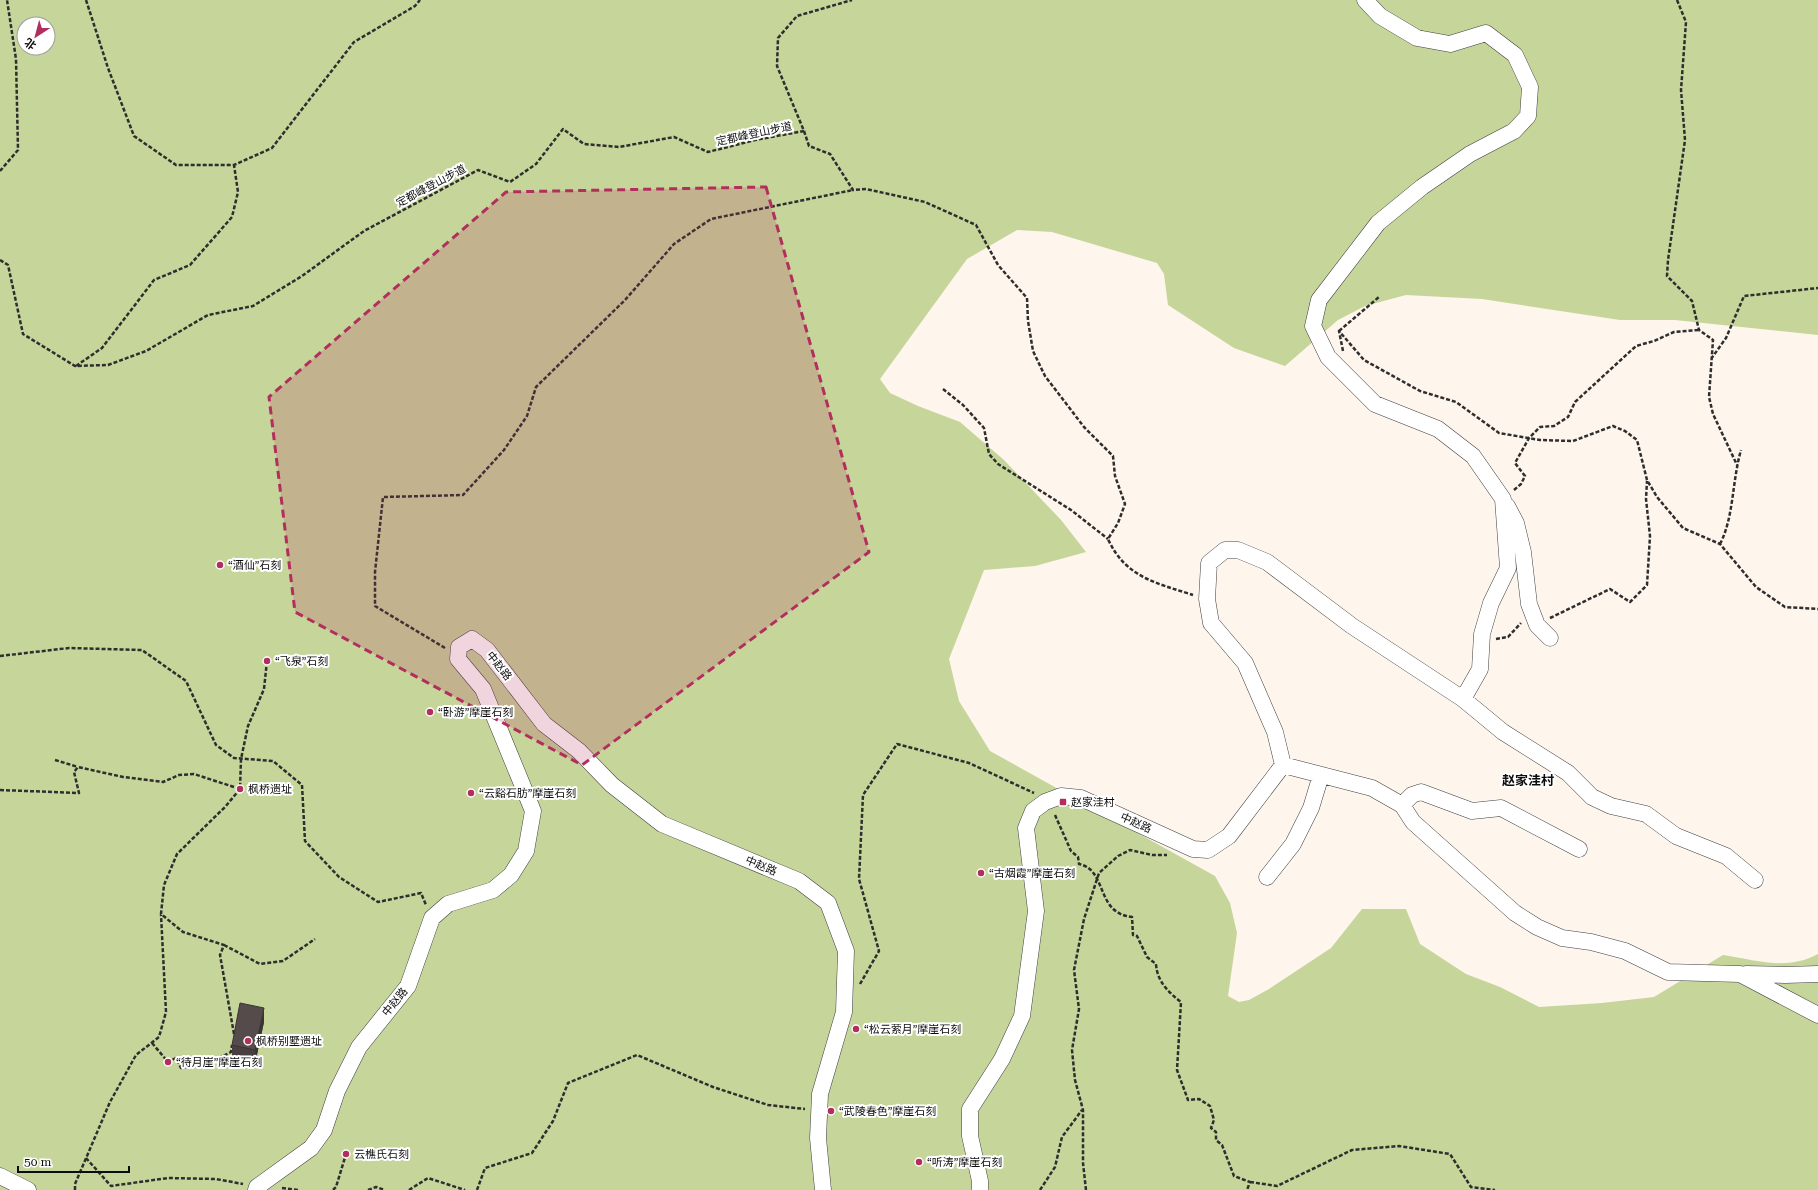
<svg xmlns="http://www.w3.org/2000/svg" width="1818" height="1190" font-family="'Roboto Serif','Noto Sans SC',serif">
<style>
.forest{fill:#c6d59a;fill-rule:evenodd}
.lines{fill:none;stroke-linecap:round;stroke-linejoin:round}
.minor-casing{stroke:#3f3f3f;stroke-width:17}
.path{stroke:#2e2e2e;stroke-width:2.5;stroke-dasharray:4 2;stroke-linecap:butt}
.minor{stroke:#fff;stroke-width:16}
.wall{fill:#484040}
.shaded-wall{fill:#3b3434}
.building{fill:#544b4a;stroke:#3b3434}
.marked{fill:#b22f5d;fill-opacity:0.2;stroke:#b22f5d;stroke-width:3;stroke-dasharray:8 5;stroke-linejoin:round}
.poi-dot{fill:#b22f5d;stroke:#fff;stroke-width:1.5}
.labels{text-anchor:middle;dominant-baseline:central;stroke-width:4;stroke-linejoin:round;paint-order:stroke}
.street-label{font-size:11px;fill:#0c0c0c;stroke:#fff}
.poi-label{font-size:11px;fill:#0c0c0c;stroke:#fff;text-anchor:start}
.quarter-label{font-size:13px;font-weight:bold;fill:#0c0c0c;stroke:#fff}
</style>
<rect width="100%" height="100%" fill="#fef5ed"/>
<!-- forest -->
<path class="forest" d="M0,0H1818V335L1675,320H1620L1482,299L1406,295L1365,306L1338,320L1285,366L1234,348L1168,305L1164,274L1157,263L1052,232L1017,230L967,259L880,379L890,393L918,406L960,422L1004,460L1061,520L1086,552L1035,566L984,570L949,659L959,701L990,751L1215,876L1230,903L1237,933L1228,996L1239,1002L1249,1000L1269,989L1331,948L1362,909H1406L1420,944L1466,974L1500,987L1539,1007L1602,1003L1654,997L1723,955C1756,960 1787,971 1818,954V1190H0ZM24,24H48V48H24Z"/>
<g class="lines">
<defs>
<path id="minor" d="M1365,0L1380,16L1417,38L1450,44L1486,33L1515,55L1530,87L1528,116L1514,131L1470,154L1422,187L1378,223L1319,300L1313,326L1328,357L1375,404L1438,429L1473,456L1503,499L1508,568L1491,603L1482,634L1480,669L1463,699
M1507,506L1516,523L1523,552L1529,604L1537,625L1550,638
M1283,765L1372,788L1402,805L1413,822L1515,913L1537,927L1562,938L1591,942L1625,951L1668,972L1740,974L1818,1015
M1402,805L1412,795L1421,792L1472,811L1501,808L1579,849
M1267,877L1293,844L1311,808L1321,775
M1746,974L1785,975L1818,974
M0,1176L28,1190
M256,1190L257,1187L311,1148L324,1130L337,1091L359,1047L408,986L432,918L448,904L493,890L511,875L526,851L533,811L483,689L458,659L459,647L472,639L487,650L544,724L579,751L612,785L662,824L799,881L828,903L846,951L844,1012L820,1094L818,1138L823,1190
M980,1190V1181L970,1136V1109L1002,1059L1022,1016L1036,911L1026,828L1033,811L1045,802L1061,796L1081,798L1193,849L1208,850L1229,836L1283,765L1275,732L1245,663L1211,623L1207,599L1209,563L1225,550H1238L1267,562L1352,626L1463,699L1503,732L1568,773L1592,797L1611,806L1646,814L1676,836L1726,856L1755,880"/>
</defs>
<!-- minor casing -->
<use href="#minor" class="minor-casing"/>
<!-- path -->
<path class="path" d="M86,0L108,68L134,136L176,165H234L272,148L354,42L415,6L420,0
M1677,0L1686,22L1681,90L1685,140L1668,260L1667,276L1692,301L1699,330L1713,340L1709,397L1713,414L1737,465
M804,131L809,146L830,154L853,190L866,189L925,202L976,225L998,265L1027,298L1028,321L1033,351L1045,376L1084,427L1113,456L1115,476L1125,504L1118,523L1108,539C1125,577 1156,583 1193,595
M0,171L18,150L16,59L7,0
M0,260L8,265L23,334L75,366L108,365L146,351L208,315L253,306L302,276L364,231L478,170L510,182L536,164L563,129L584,144L619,147L674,137L708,152L755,140L804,131L777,66L778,38L797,16L852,0
M1339,331L1379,297
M1343,351L1339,331L1364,360L1420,391L1456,402L1499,433L1540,440L1573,441L1613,426L1625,431L1637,440L1647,480L1657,497L1683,528L1720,544L1756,587L1785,607L1818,609
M1711,359L1726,338L1744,296L1818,288
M76,366L102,348L154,280L190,265L232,217L238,192L234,165
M943,389L963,405L984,428L989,454L998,464L1071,510L1108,539
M1514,490L1521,484L1525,476L1515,463L1529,438L1540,427L1554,426L1568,417L1575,402L1636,346L1654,341L1674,332L1699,330
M1720,544C1734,517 1732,481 1741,450
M1550,618L1610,589L1630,602L1647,585L1650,536L1646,499L1647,481
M1496,639L1508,637L1521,623
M445,648L375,606V572L383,497L463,495L504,450L527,416L536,387L625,300L674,244L711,219L853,190
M0,656L69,648L142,650L186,681L216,745L234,758L273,761L302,785L305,841L339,877L378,902L421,893L426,905
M55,760L78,767
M0,790L79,793L74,772L78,767L123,777L163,782L179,775L194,774L240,789
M1055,815L1071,851L1078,857L1079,864C1108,870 1095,913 1132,917L1133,935L1137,936L1147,957L1156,964C1157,981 1168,992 1181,1002L1177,1070L1188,1100L1199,1099L1210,1106L1214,1120L1211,1128L1216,1132V1140L1222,1145L1234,1176L1250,1182L1247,1190
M224,945L260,964L283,961L315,939
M860,984L879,951L859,879L863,795L897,744L969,763L1034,793
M234,1034L220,955L224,945L183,932L161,914L164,885L177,854L225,807L240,789L241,759L248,726L264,689L267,661
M152,1043L168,1062L176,1058L181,1068L209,1063L231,1052L232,1045
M86,1158L111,1186L168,1178L216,1179L243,1184
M1250,1182L1277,1186L1352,1150L1399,1146L1450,1154L1471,1187L1495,1190
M282,1188L299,1190
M75,1190V1184L110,1102L136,1055L159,1037L166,1012L161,915
M333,1190L336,1187L346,1154
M368,1190L376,1187L385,1190
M409,1190L428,1178L465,1190
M477,1190L485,1168L532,1153L553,1121L568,1083L637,1055L713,1087L768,1105L805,1109
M1040,1190L1055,1167L1062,1137L1082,1110
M1086,1190L1083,1163V1110L1075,1080L1072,1050L1079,1009L1074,970L1084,919L1099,873L1118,856L1130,850L1152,855H1167"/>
<!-- minor -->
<use href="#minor" class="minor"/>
</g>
<!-- wall -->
<path class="wall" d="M264,1022L255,1064L232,1059V1045Z"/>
<!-- shaded-wall -->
<path class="shaded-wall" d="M264,1008V1022L255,1064V1050Z"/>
<!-- building -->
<path class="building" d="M240,1003L264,1008L255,1050L232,1045Z"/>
<!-- marked area -->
<path class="marked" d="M766,187L869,552L582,765L295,612L269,397L506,192Z"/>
<!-- markers -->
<g class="poi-dot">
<circle cx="220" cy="565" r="4"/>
<circle cx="267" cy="661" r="4"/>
<circle cx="430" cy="712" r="4"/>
<circle cx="240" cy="789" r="4"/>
<circle cx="471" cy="793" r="4"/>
<rect x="1059" y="798" width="8" height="8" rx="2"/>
<circle cx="981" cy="873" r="4"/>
<circle cx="856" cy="1029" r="4"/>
<circle cx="248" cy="1041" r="4"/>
<circle cx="168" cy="1062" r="4"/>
<circle cx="831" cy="1111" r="4"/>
<circle cx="346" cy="1154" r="4"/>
<circle cx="919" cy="1162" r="4"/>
</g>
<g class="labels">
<!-- street labels -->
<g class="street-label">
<text transform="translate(754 134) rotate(-12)">定都峰登山步道</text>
<text transform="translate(431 186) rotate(-28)">定都峰登山步道</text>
<text transform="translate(499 666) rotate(52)">中赵路</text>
<text transform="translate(1136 823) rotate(24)">中赵路</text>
<text transform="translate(761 866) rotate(23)">中赵路</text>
<text transform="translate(395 1002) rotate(-51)">中赵路</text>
</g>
<!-- poi labels -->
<g class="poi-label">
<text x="228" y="565">“酒仙”石刻</text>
<text x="275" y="661">“飞泉”石刻</text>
<text x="438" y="712">“卧游”摩崖石刻</text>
<text x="248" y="789">枫桥遗址</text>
<text x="479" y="793">“云谿石肪”摩崖石刻</text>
<text x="1071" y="802">赵家洼村</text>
<text x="989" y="873">“古烟霞”摩崖石刻</text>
<text x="864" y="1029">“松云萦月”摩崖石刻</text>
<text x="256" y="1041">枫桥别墅遗址</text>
<text x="176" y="1062">“待月崖”摩崖石刻</text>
<text x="839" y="1111">“武陵春色”摩崖石刻</text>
<text x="354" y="1154">云樵氏石刻</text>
<text x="927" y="1162">“听涛”摩崖石刻</text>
</g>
<!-- quarter labels -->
<g class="quarter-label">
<text x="1528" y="780">赵家洼村</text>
</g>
</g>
<!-- north arrow -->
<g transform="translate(36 36) rotate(216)"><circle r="19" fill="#ffffff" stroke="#9e9e9e"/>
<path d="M0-3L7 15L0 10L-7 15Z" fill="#b22f5d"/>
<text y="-6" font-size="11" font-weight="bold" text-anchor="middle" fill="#0c0c0c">北</text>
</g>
<!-- scale -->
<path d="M18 1166v6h111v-6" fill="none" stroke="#0c0c0c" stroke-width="2"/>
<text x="24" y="1166" font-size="12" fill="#0c0c0c" stroke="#ffffff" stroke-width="3" paint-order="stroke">50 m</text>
</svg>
